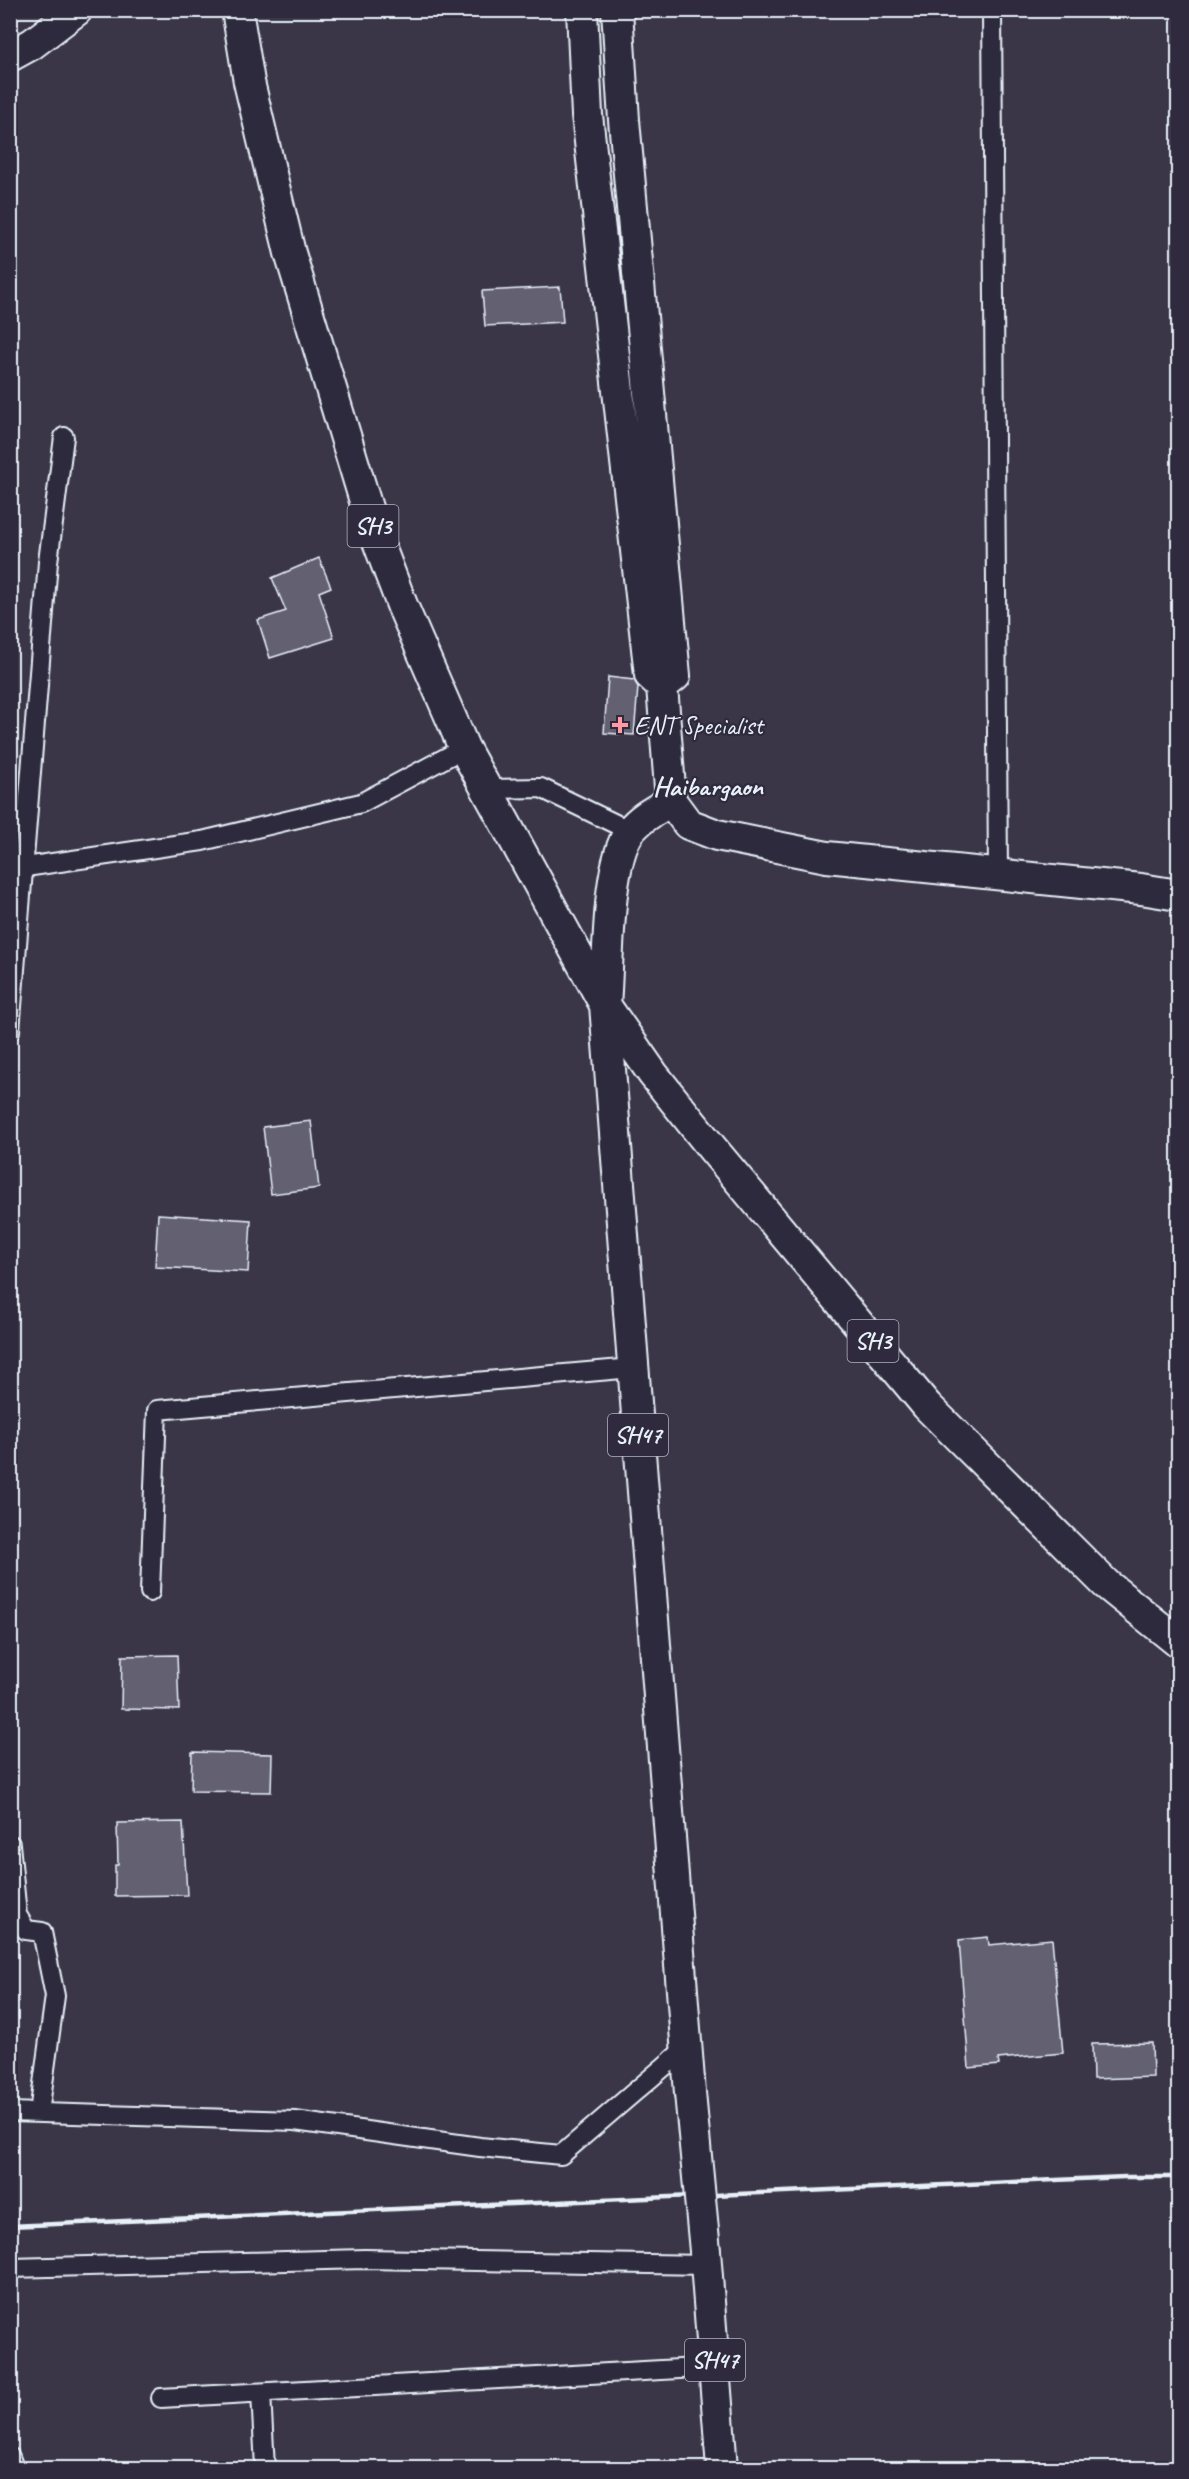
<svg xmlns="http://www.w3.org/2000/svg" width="1189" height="2479" font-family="Caveat,sans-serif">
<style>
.building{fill:#636171;stroke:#e8f1f8;stroke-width:1.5}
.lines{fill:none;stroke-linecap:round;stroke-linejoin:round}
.minor-casing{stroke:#e8f1f8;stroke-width:22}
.primary-casing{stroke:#e8f1f8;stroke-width:34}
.minor{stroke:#2f2a3d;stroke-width:18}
.primary{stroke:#2f2a3d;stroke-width:30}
.rail{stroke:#e8f1f8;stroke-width:4.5}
.primary-bridge-casing{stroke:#e8f1f8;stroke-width:34;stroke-linecap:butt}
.primary-bridge{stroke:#2f2a3d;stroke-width:30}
.poi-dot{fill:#ff9aa2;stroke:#2f2a3d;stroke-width:2}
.labels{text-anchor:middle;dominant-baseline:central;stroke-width:4.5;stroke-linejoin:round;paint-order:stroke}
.shield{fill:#2f2a3d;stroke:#b0b5c0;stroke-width:1.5}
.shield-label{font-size:24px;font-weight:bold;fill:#e8f1f8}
.poi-label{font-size:26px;fill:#e8f1f8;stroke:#2f2a3d;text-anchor:start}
.neighbourhood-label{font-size:27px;font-weight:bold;fill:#e8f1f8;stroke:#2f2a3d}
</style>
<rect width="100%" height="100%" fill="#3a3648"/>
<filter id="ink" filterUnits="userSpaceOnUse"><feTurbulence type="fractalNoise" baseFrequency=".0167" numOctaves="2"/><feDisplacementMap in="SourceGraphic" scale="12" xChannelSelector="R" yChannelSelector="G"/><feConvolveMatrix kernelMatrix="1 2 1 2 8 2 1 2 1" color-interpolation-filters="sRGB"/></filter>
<g filter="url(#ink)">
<!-- building -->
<path class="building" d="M560,287L563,322L485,326L482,291Z
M319,558L331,587L319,592L334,638L270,658L258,620L286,611L272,578Z
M608,677L634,680L638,687L634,735L604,733Z
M311,1121L319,1188L271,1194L263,1127Z
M158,1214L251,1220L248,1272L155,1267Z
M177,1655L179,1710L121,1709L122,1656Z
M192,1752L272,1754L271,1792L191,1791Z
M183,1822L187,1895L115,1896V1865H118L117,1823Z
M988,1937L989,1945L1052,1939L1063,2053L998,2059L999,2065L969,2068L959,1940Z
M1152,2043L1153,2077L1093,2079L1092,2044Z"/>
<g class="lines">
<defs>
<path id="minor" d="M992,10L998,875
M488,789L541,788L630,831
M12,869L202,841L361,803L464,748
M10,1031L48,562L64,437
M150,1592L157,1410L633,1368
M10,1844L17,1915L26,1930L42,1932L55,1996L39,2113
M10,2112L295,2121L480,2147L561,2155L687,2047
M10,2268L365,2259L707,2265
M261,2393L265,2468
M161,2398L715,2367
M10,2457L14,2468"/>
<path id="primary" d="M237,10L249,82L290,253L374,531L402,605L464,748L605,1005L653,1074L712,1148L927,1406L1106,1584L1178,1642
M582,10L587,115L650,675L662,686L671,801L688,824L717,835L827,857L1141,889L1178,895
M617,10L624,120L675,676L662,686
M10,56L32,44L77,10
M671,801C657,809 640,818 630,831C606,866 609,961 605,1005L690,2093
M705,2251L722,2468"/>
</defs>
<!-- minor casing -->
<use href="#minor" class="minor-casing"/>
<!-- primary casing -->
<use href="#primary" class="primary-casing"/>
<!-- minor -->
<use href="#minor" class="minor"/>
<!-- primary -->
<use href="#primary" class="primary"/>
<!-- rail -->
<path class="rail" d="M10,2226L1125,2177H1178"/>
<defs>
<path id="primary-bridge" d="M690,2093L705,2251"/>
</defs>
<!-- primary-bridge casing -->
<use href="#primary-bridge" class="primary-bridge-casing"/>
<!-- primary-bridge -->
<use href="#primary-bridge" class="primary-bridge"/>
</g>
</g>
<!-- markers -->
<path class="poi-dot" d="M617 716h6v6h6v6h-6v6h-6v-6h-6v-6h6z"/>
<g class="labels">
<!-- shield labels -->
<g class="shield">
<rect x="347.5" y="505" width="51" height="42" rx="4.5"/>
<rect x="847.5" y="1320" width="51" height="42" rx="4.5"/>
<rect x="608" y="1414" width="60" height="42" rx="4.5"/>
<rect x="685" y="2339" width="60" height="42" rx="4.5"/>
</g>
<g class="shield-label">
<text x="373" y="526">SH3</text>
<text x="873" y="1341">SH3</text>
<text x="638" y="1435">SH47</text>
<text x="715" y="2360">SH47</text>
</g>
<!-- poi labels -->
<g class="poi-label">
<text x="634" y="725">ENT Specialist</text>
</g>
<!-- neighbourhood labels -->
<g class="neighbourhood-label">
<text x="708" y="786">Haibargaon</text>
</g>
</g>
<!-- margin -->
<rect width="1189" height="2479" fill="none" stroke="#2f2a3d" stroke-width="36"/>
<rect x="18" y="18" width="1153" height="2443" fill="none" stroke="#e8f1f8" stroke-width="2" filter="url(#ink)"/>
</svg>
